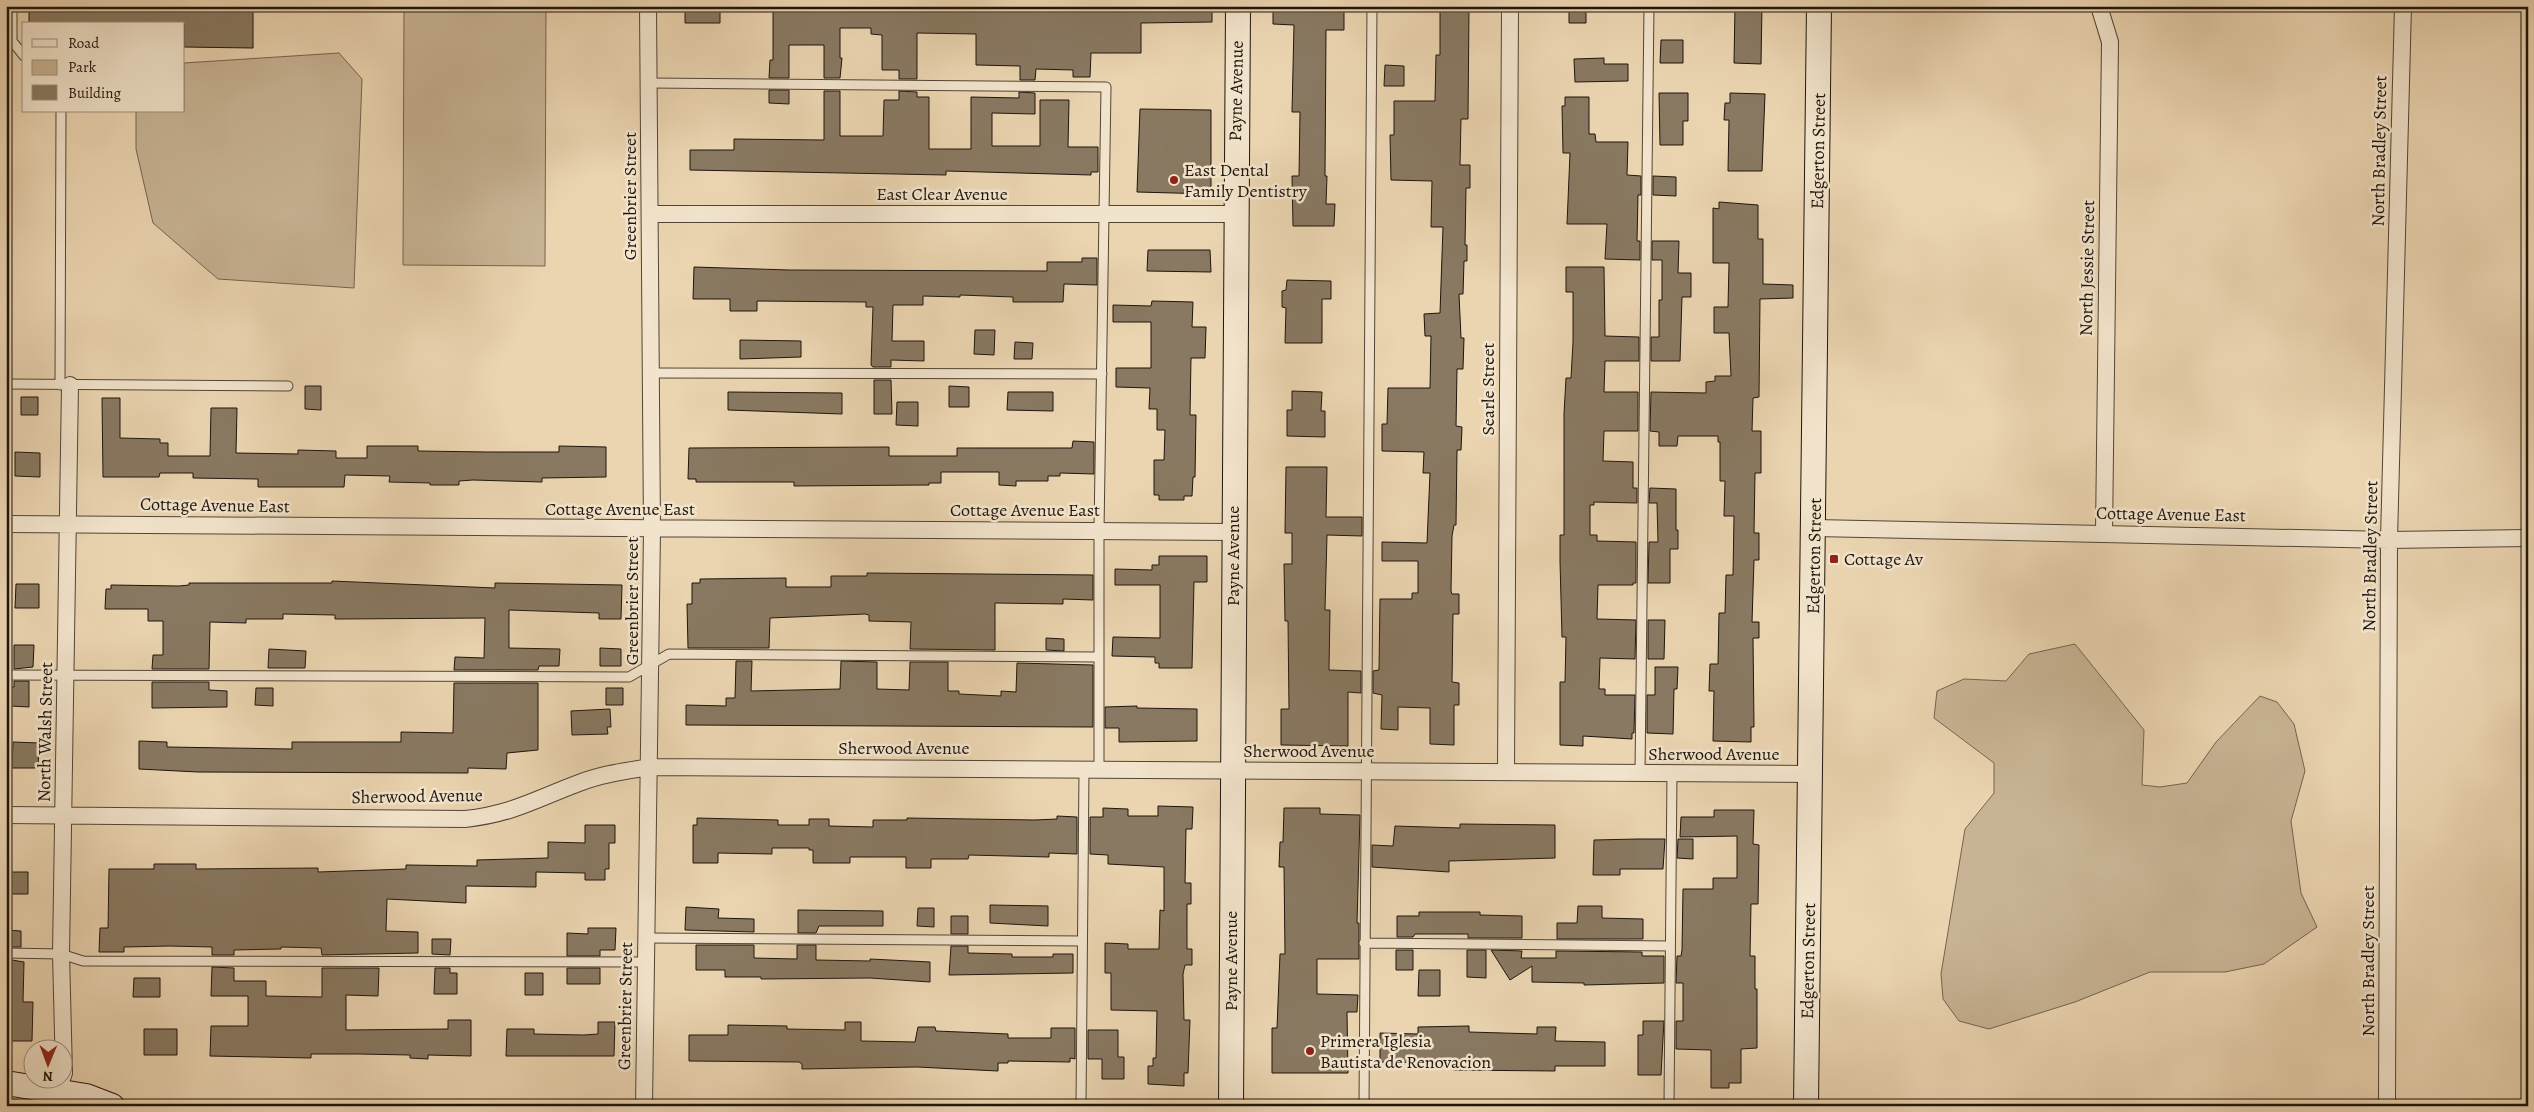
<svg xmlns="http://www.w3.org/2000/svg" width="2534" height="1112" font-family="Alegreya,serif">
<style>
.green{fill:#c8b495;stroke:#736450}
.building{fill:#897962;stroke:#1e150c}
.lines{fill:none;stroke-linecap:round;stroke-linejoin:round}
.lane-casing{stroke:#514535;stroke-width:11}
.street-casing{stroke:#514535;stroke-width:18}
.secondary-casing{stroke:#1e150c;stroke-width:26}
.lane{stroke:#f2e4cc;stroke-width:9}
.street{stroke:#f2e4cc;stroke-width:16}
.secondary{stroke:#f2e4cc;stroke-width:24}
.poi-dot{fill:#8f2418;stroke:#f2e4cc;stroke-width:2}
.labels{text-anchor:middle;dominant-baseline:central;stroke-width:5;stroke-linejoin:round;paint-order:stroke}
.street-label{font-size:18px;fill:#1e150c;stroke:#f2e4cc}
.poi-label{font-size:18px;fill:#1e150c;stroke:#f2e4cc;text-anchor:start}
</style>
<rect width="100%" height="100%" fill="#ebd5b1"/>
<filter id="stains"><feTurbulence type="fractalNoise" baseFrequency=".004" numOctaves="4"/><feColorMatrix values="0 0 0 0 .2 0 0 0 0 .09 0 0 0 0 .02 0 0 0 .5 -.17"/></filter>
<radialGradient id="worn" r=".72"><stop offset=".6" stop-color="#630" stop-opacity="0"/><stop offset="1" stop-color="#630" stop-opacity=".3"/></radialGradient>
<!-- green -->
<path class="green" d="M404,6H546L545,266L403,265Z
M339,53L362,79L354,288L218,279L153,223L136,149V111H184V63Z
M2075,644L2144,730L2142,785L2160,787L2187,783L2216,742L2260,696L2277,702L2294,724L2305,771L2291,821L2301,893L2317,927L2264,964L2225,972H2150L2075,1002L1989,1029L1959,1021L1943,999L1941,974L1965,829L1994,793V763L1934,718L1937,691L1964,679L2006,681L2029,654Z
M6,1098L53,1106H6Z"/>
<!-- building -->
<path class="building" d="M29,6H253V48L184,47V24H29Z
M685,6H720V23H685Z
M773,6H1212V22L1141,23V53H1091L1090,77H1073V70L1036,69L1035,80H1020V66L976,65V34L917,33V79H899V70H882V35L871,34V28H840V58H842L840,78H824V45H789V78H769L770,60H773Z
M1273,6H1344V30H1326L1325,176H1327L1326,204H1335L1334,226H1293L1292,176H1299L1300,112H1292L1294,25L1273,24Z
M1440,6H1469L1468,119H1461L1460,165H1470V188H1466L1465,245H1467V261H1464L1463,294H1459L1461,338H1464L1463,369H1457L1456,426L1462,427L1461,450H1457L1456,525H1454L1452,536L1451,591L1452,594H1459V614H1453L1452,682L1459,683V705H1454V745L1430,744V708L1398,707V730L1381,729L1382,695L1373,693V671L1379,670L1380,599H1412V593H1418V561H1382V542L1427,543L1430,473H1423L1424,452L1382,451V424H1387L1388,388H1430L1431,336H1425L1424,314L1440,313L1443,227H1431L1432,181L1391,180L1390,135H1394V101H1435L1436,55H1440Z
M1569,6H1586V23H1569Z
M1735,6H1762L1761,64L1734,63Z
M1661,40H1683V63H1660Z
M1604,58V64H1628V81L1575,82L1574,59Z
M1385,65L1404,66V86H1384Z
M769,90H789V104L769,103Z
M824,91H840V136H883L884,100H899V91L917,92V97H929V149H971V97L1019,98V92L1035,93V114L992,113V146H1040V100H1069L1068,147H1098V172H1091V175L946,171V175L690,170V150H734V139L824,140Z
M1659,93H1688V121H1683V145H1660Z
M1730,93L1765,94L1762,171H1728L1729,120H1724L1725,103H1730Z
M1565,97H1589V134H1595L1596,142H1628L1627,175L1641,176V195H1638L1637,241H1640V260L1605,259L1607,224H1567L1570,153H1563L1562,106H1565Z
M1140,109L1211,110V194L1137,192Z
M1653,176L1676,177V196L1653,195Z
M1719,202L1758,205V239H1763V284L1793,285V298L1760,299L1759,397L1753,398L1752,431H1761V473H1755L1754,533H1759V560H1754L1752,622H1759V638H1753L1754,727H1751V742L1713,741L1714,691H1709L1710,664H1718L1719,613H1725L1726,575H1733L1734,516H1724L1725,481H1720V442H1718V436H1678L1677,446H1659V432L1650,431L1651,392L1706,393V382L1715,381V376H1731L1729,333H1714V307H1728L1729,263H1713V208L1719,209Z
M1652,241H1679L1678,273H1691V297H1682L1680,361H1651V337H1659V300H1662V260H1652Z
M1148,250H1210L1211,272L1147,271Z
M1082,258H1097V285L1064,284L1063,302H1013V297L960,295V297L923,296V305H893L892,341H924V361L891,360V367H873L871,365L873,307H866V302L757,301V311H730V299H693L694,267L790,270L1047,271V262H1082Z
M1566,267H1604L1605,336L1639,337V361H1605L1604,392H1638V431H1604L1603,461L1633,462V488H1637V503L1594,502V505H1590V535H1597V541L1636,542V583H1633V585H1598L1597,619L1636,620L1635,659L1600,658L1599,689H1605V695H1635L1634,733H1632V739L1583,736V746L1560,745V682H1565L1566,637H1562L1560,561V535H1564V414L1566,378H1571L1573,342V292H1566Z
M1287,280L1331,281V299H1322V343H1285L1286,308L1282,307V291L1286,290Z
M1152,301L1193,302L1192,327H1206L1205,358H1191L1190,415H1196L1195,477H1193L1192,496H1184V500H1159V495H1154V460H1164L1165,430H1157V409H1149L1150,388L1116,387V368H1151V322H1113V305L1151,306Z
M975,330H995L994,355L974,354Z
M740,340L801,341V357L740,359Z
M1015,342L1033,343L1032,359H1014Z
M874,380H891L892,414H874Z
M305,386H321V410L305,409Z
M949,386L969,387V407H949Z
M1292,391L1322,392L1321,411H1325V437L1287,436V410H1292Z
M728,392L842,393V414L728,410Z
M1008,392H1053V411L1007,410Z
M21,397H38V415H21Z
M102,398H120V438L160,439V443H168V456H210L211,408H237L236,453L298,454V450L336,451V458H367V446H418V451L488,452H559V446L606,447V477L542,478V482L473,480L459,481V485H430V483L389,482L390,476L345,475L344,487H258V479L193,478V473H160L159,477H103Z
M897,402H918V426L896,425Z
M1073,441L1094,442V474L1060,473V476H1048V481H1016V486L999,485V472H941V483H929V485L794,486V482H696V479H688L689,448L889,447V456H957V448H1072Z
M15,452L40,453V477L15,476Z
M1286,467H1327L1326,517H1362V536L1327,535L1325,610H1330L1329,670L1361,671V693L1348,692V746L1281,745V709H1289L1288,621H1285L1284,564H1292V533H1285Z
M1650,488L1676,489V530H1678V549H1670V583H1648L1649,542H1658L1657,503H1649Z
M1159,556H1207V582H1194L1192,668H1159V663H1155V657L1112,656L1113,637L1160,638V585H1115V569L1152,570V565H1159Z
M867,573L1093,575V600L1063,599V604L995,603V650L910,649L911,622L869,621V615L865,614L770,618L769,648H688L687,604H692V583H700V579L786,578V587H831V576H867Z
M332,581L495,588V583L622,585L621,619H599V613L509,610V648L560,649L559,666H539L538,670H454L455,657L484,658L485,618L341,619H335V615L283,614V619H246V623L210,622L209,669H152L153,655H163V621H148V609H105L106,589H111V585L179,586L189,585V583H332Z
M16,584H39V608H15Z
M1648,620H1665L1664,659H1648Z
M1046,638L1064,639V651L1046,650Z
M14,645H34L33,667L14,669Z
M600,648L621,649V666H600Z
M269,649L306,651L305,668H268Z
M736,661H752L751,691L840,689L841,661L877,662V689L909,690L910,662H948V691H959V694L1001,696V691L1016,692L1017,663L1093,665V727L686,725V705L726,706V698H735Z
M1655,667H1678L1677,689H1674L1673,734L1647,733V695H1655Z
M14,681H29V707L11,706V687H14Z
M152,682H209V690L227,691V707L152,708Z
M454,683H538V750L507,753L506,769L468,768V773L198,772L139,769V741L167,742V747L292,749V742H401V732L453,733Z
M256,688H273V706L255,705Z
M606,688H623V705H606Z
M1137,706V708L1197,709V741L1119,742V728H1105V707Z
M610,709L611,727H607L608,734L572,735L571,711Z
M13,742L39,743L38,768H12Z
M1158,806L1193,807L1192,829H1186L1185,883H1191V904H1187V949H1192V965H1185L1183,974L1184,1020H1190L1188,1073H1184V1086L1148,1084V1066H1153V1058H1156L1157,1011L1111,1010V973H1105V943L1128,944V949H1159L1160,910L1164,911V867L1108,864V855L1090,854V817H1103V808L1128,809V816H1158Z
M1284,808H1320V814L1360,815L1357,923H1359V959H1317V994L1358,995L1357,1012H1347L1348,1073H1272V1028H1277L1280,954H1285L1284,867H1279L1280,842H1283Z
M1714,810H1754L1753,844L1759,845L1758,904H1751L1750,956H1755V989H1757V1048L1741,1049V1083H1729V1088H1711V1050L1676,1049V1021H1683V983H1676L1677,956H1681L1682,950L1683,889H1713V878H1737V836L1680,837L1681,817H1714Z
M1057,816L1077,817V854L1049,853V857L969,855L968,859H931V868H906V857H850V863H813V850H809V848H772V854L718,853V863H693V825H697V818L778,820V825H809V819H829V826L873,827V820H907V818L1035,820L1057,819Z
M1460,824L1555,825V858L1449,861V872L1372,867V845L1393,846L1395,826L1460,828Z
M585,825H615V843H609V869H605V880H585V873L536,872V887L466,886V903L387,899L386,931L418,932V953L322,955L321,948L281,947V949L234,950V955H212V947L169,946L124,947V952H99L100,928H108L109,869H154V864H196V869L318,868V872L406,869V865L477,866V860L548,858V842L585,843Z
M1638,839H1665L1663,869H1620V875H1593L1594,840Z
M1678,839H1693V859L1677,858Z
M7,872H28V894H7Z
M990,905L1048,906V926L990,923Z
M1578,906H1602V918L1643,919V939H1557V923H1577Z
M686,907L719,909L718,918L754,919V932L685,930Z
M918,908H934V927L917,926Z
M798,910L883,911V926H819L816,933H798Z
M1419,912H1480V915L1522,916V938H1468V934H1415L1413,937H1397V916H1419Z
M951,916H968V934H951Z
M588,928H616L615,950H600V956H567V933L588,934Z
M6,930L21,931V947H6Z
M432,939H451L450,955L432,954Z
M696,945H754V958L797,959V945H816V960L870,961V959L930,962V982L870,978L761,979V977H725V970H696Z
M951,946H968V953L1012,954V957H1053V954H1073V973L949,975Z
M1396,950H1413V970H1396Z
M1467,950H1486V978L1467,977Z
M1491,950L1522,951L1521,958H1556V951L1642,952V956H1664V983L1584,985V983L1532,982V966L1510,980Z
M6,959L24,962L23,1002H33L32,1041H6Z
M212,967L234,968V981H266V996L322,997V968H379L378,996L346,995V1030L448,1029V1020H471V1056L428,1055V1059L410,1058V1055L360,1054H311V1058L210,1056L211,1026H248V996H211Z
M435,968H450V973H457V994H434Z
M567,968H600V984H567Z
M1419,970H1440V996H1418Z
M525,973H543V995H525Z
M134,978H160V997H133Z
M1643,1021H1664L1661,1075H1638V1035H1643Z
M598,1022H615L614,1056H506L507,1029H534V1034L584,1035L598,1034Z
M845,1022H861V1041L915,1042L918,1027H935L936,1031L1008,1034V1038H1051V1028H1075V1059L1070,1058V1062L1008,1061V1063H998V1071L917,1067L802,1069V1064L799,1062L689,1061V1035H728V1025L787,1026V1029L845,1030Z
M1469,1026V1032L1537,1034V1027H1556L1555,1041L1605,1042V1066H1555V1071L1453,1070V1063L1380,1062V1033L1418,1034V1027Z
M144,1029H177V1055H144Z
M1088,1030H1118V1057H1124V1079H1102V1059H1088Z"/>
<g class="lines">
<defs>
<path id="lane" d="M12,6V41L24,56
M649,83L1106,87L1099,530V770
M650,373L1102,374
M6,384L288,386
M60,385L61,111
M6,675L629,677L669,654L1099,657
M1640,773L1649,6
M646,938L1082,941
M1364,943L1670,946
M6,953L61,954L83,961L646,962
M1081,1106L1084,770
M1364,1106L1372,6
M1669,1106L1672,773"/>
<path id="street" d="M2099,6L2110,42L2104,533
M650,214H1235
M6,524L1233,532
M1814,528L2389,540L2528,538
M1506,772L1510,6
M6,815L465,819C512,814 536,799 579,783C602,774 626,771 650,767L1810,774
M62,1079L64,1073L61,954L70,385
M644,1106L652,530L648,6
M2387,1106L2389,540L2403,6"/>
<path id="secondary" d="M6,1083L86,1096L112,1106
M1231,1106L1238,6
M1806,1106L1819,6"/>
</defs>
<!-- lane casing -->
<use href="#lane" class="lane-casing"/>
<!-- street casing -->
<use href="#street" class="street-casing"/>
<!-- secondary casing -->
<use href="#secondary" class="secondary-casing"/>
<!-- lane -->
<use href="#lane" class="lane"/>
<!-- street -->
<use href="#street" class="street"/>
<!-- secondary -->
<use href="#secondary" class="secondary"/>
</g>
<!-- markers -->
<g class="poi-dot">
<circle cx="1174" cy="180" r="5"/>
<rect x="1829" y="554" width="10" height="10" rx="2.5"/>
<circle cx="1310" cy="1051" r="5"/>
</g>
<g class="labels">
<!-- street labels -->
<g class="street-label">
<text transform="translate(1236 91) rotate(-89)">Payne Avenue</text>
<text transform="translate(1818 151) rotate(-89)">Edgerton Street</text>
<text transform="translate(2379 151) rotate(-89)">North Bradley Street</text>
<text x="942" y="194">East Clear Avenue</text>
<text transform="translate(630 196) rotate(-90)">Greenbrier Street</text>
<text transform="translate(2087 268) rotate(-89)">North Jessie Street</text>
<text transform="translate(1488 389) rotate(-90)">Searle Street</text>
<text transform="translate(215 505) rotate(1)">Cottage Avenue East</text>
<text x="620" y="509">Cottage Avenue East</text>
<text x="1025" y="510">Cottage Avenue East</text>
<text transform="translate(2171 514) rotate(1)">Cottage Avenue East</text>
<text transform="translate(1233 556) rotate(-90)">Payne Avenue</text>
<text transform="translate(1814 556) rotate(-89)">Edgerton Street</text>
<text transform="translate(2370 556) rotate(-89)">North Bradley Street</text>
<text transform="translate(632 601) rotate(-90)">Greenbrier Street</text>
<text transform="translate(45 732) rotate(-89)">North Walsh Street</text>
<text x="904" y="748">Sherwood Avenue</text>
<text x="1309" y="751">Sherwood Avenue</text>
<text x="1714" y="754">Sherwood Avenue</text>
<text transform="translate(417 796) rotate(-1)">Sherwood Avenue</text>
<text transform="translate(1231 961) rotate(-90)">Payne Avenue</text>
<text transform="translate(1808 961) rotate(-89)">Edgerton Street</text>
<text transform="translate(2368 961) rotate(-90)">North Bradley Street</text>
<text transform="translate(625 1006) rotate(-89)">Greenbrier Street</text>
</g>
<!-- poi labels -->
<g class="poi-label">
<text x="1184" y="170">East Dental<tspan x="1184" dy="21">Family Dentistry</tspan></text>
<text x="1844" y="559">Cottage Av</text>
<text x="1320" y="1041">Primera Iglesia<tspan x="1320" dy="21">Bautista de Renovacion</tspan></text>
</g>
</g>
<!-- margin -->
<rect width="2534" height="1112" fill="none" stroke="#ebd5b1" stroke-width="25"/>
<rect x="8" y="8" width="2519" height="1097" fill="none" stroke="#1e150c" stroke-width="2.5"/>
<rect x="12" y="12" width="2509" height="1087" fill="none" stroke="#1e150c"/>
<!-- legend -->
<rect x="22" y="22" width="162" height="90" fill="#f2e4cc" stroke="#9d917f"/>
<rect x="32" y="39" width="25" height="8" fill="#f2e4cc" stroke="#9d917f"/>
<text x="68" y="48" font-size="15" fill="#1e150c">Road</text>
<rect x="32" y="60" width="25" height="15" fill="#c8b495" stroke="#9d917f"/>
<text x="68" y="72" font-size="15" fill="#1e150c">Park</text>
<rect x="32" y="85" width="25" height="15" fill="#897962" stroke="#9d917f"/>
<text x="68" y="98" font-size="15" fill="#1e150c">Building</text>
<!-- north arrow -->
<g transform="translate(48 1064) rotate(181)"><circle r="24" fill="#f2e4cc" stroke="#9d917f"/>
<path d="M0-4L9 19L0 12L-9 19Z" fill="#8f2418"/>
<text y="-8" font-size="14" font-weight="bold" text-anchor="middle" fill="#1e150c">N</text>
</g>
<rect width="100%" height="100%" filter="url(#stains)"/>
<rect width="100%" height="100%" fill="url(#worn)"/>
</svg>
